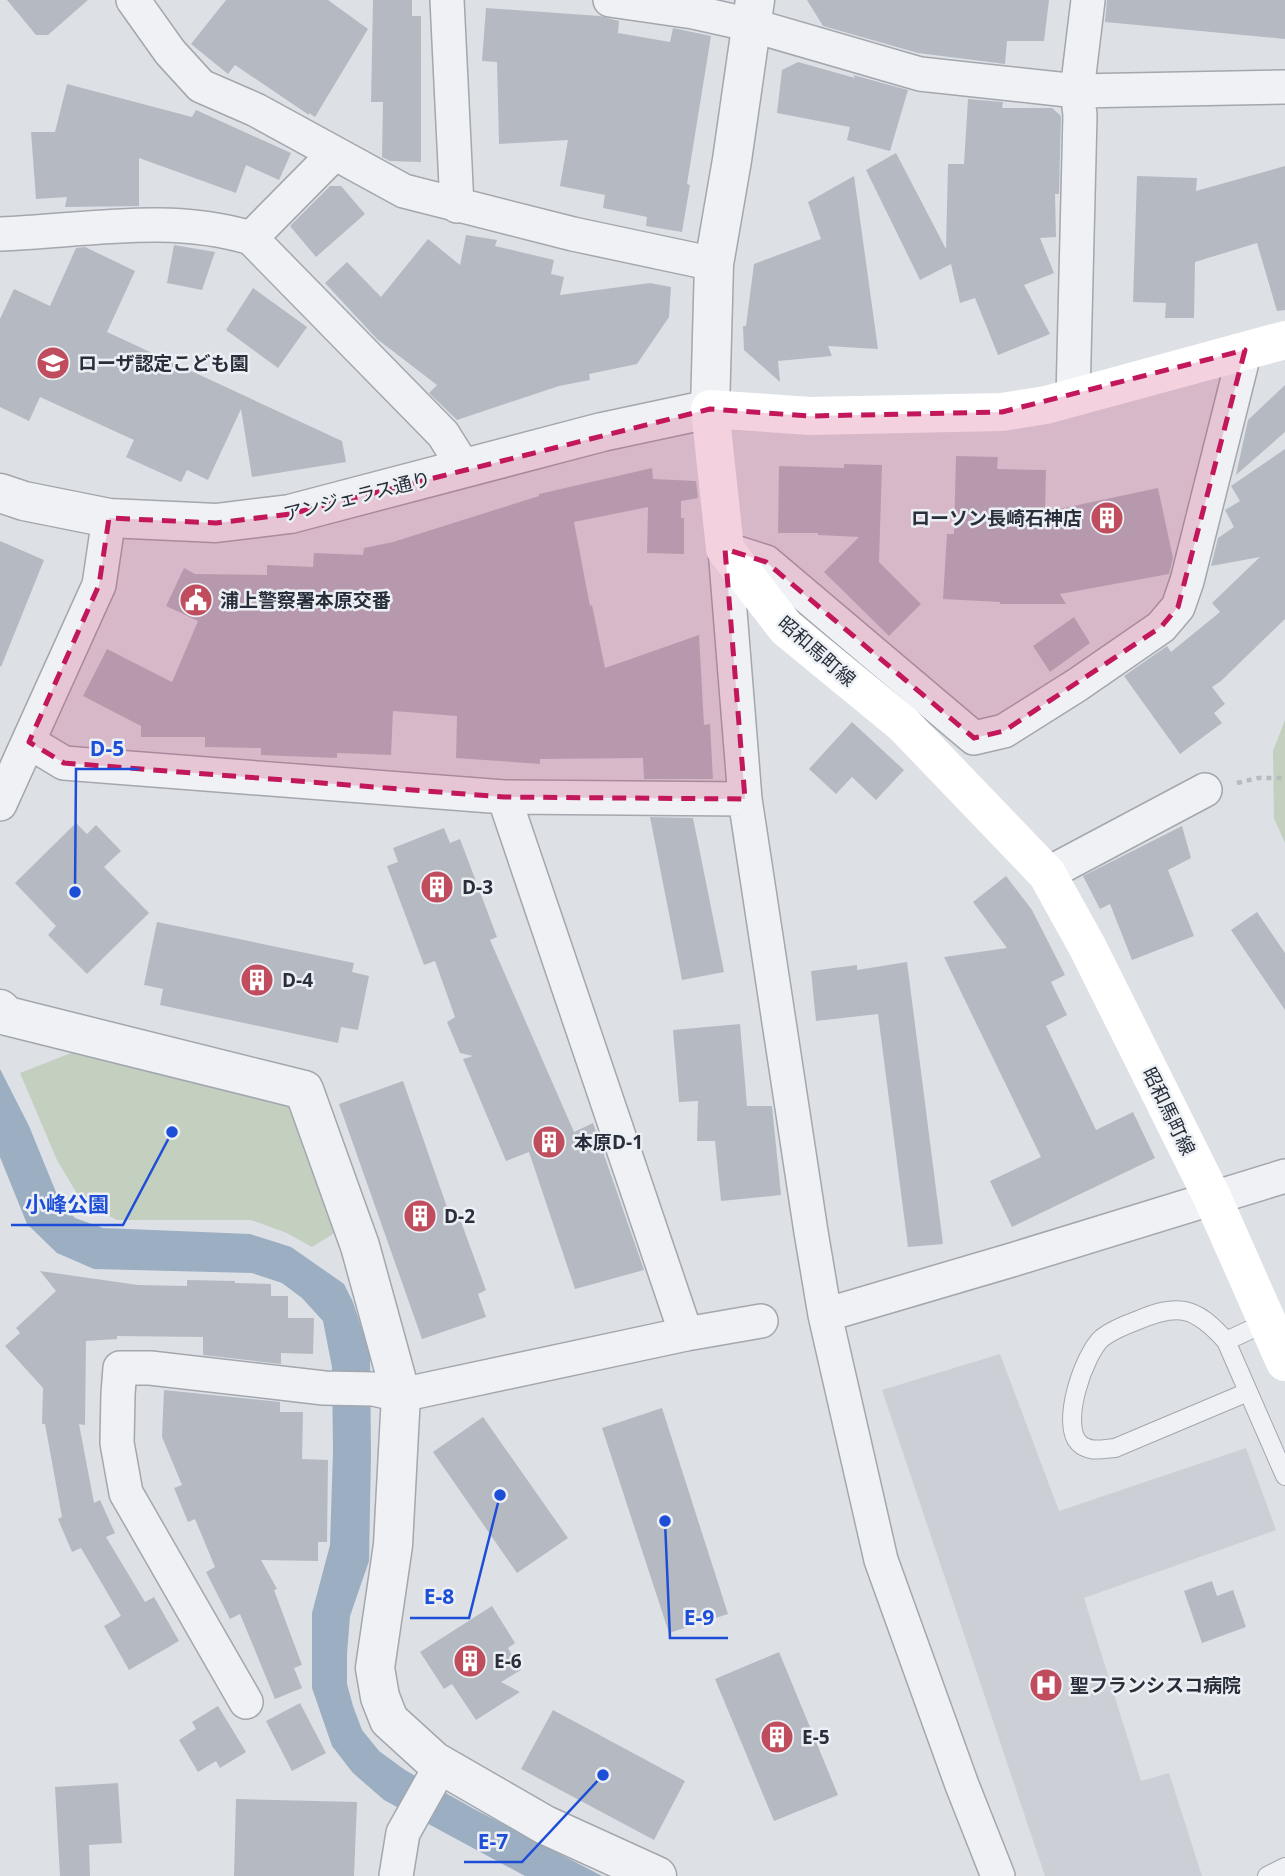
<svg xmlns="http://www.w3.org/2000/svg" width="1285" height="1876" font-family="'Open Sans','Noto Sans JP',sans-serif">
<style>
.built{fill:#ccd0d6}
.green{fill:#c3cfbf}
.water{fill:#9baec2}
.building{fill:#b5bac2}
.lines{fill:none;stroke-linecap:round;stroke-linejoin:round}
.service-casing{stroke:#a3a7ae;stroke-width:20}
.minor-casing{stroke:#a3a7ae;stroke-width:36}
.tertiary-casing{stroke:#a3a7ae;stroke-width:41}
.path{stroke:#b7bbc0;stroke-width:4.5;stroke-dasharray:5 5;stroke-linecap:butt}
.service{stroke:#eff1f4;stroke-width:18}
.minor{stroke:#eff1f4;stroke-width:33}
.tertiary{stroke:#eff1f4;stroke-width:38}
.secondary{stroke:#fff;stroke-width:38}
.marked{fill:#c2185b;fill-opacity:0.2;stroke:#c2185b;stroke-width:5;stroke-dasharray:14 9;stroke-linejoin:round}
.labels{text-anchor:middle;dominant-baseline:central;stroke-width:5;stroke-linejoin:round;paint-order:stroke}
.poi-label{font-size:19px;font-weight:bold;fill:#282f3a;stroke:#eceff3;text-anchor:start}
.street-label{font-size:19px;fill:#282f3a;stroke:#eceff3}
.leader{fill:none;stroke:#1d4ed8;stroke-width:2.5}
.callout-dot{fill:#1d4ed8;stroke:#eceff3;stroke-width:2.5}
.callout-label{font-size:21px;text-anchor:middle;font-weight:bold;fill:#1d4ed8;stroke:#eceff3;stroke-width:5;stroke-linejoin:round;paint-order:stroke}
</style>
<rect width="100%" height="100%" fill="#dde0e5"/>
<!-- built -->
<path class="built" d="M1000,1354L1059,1511L1246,1448L1276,1530L1084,1598L1141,1781L1169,1773L1202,1876H1045L882,1390Z"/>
<!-- green -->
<path class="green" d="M1285,720V843L1274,818L1273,751Z
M71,1053L288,1103L336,1232L312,1247L287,1233L251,1220H117L82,1202L57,1160L20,1073Z"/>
<!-- water -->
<path class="water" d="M0,1069L29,1126L60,1202L75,1218L103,1228L250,1234L291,1247L344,1284L353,1302L370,1353L371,1454L369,1561L350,1616L347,1654V1684L353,1706L362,1730L379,1751L405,1770L474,1809L602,1876H525L384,1800L353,1773L332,1746L312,1688V1613L330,1545L333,1451L332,1367L323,1321L302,1298L282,1283L252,1273L94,1269L57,1253L27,1224L0,1157Z"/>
<!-- building -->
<path class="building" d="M7,0H88L48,35H36Z
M226,0H328L368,29L315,117L309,113V115L235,65L228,74L191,44Z
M373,0H412V16H421V162L390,161L382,157L383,102H371Z
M807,0H1049L1044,41H1007L1005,64L918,53L823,26Z
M1107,0H1285V39L1105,22Z
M486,8L600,16L619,21L618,33L670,42L673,28L711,36L687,184L690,185L682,232L646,226L647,217L603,208L605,195L560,186L568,140L499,144L497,62L482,61Z
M798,62L855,78L853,75L908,90L890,151L847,140L850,127L777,113L782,70Z
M67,84L192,117L196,110L291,153L279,180L246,165L236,193L139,158V206L65,207L67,197L36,199L31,132H55Z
M968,99L1003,102L1002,108H1052L1061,116L1059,194H1055L1056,237L1040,238L1054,273L1024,285L1050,334L998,355L975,298L960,303L951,264L920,280L866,170L896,153L946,249L948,164H964Z
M1285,166V310L1277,311L1257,243L1195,262L1194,318H1165L1166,303L1133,302L1137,176L1197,178L1196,191Z
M854,176L878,349L828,346L832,356L778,361L780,382L744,350L743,326H746L754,264L821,239L808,202Z
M330,186H341L365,214L316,257L290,226Z
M466,235L497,240L495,246L554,260L551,274L564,277L560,295L650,283L671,287L669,317L637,364L589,374L590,380L559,386L457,420L429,393L437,385L377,339L325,283L347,262L381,297L428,239L460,265Z
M174,245L215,252L202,290L167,283Z
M85,247L135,271L107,332L342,441L346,462L252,477L241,409L208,480L187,470L181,482L126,457L134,440L40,397L29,421L0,407V319L14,289L50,306L76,248Z
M253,288L307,327L278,368L226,330Z
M1285,385V432L1236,475L1248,420Z
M1285,449V619L1221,681L1212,687L1225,704L1214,713L1222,723L1180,754L1124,676L1167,646L1171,652L1220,612L1212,603L1260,557L1211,566L1218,538L1234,527L1225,510L1240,501L1231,486Z
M956,456L998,457L997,469L1046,470L1045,512L1158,488L1173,558L1169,574L1060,594L1066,604H1000V602L943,599L947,534H954Z
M844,464L882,465L879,562L921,604L889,636L824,572L859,537L818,535V533H778L779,466L844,468Z
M652,468L653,479L696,481L698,498L681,501V518H684V554L647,553L648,507L574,522L590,606L592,605L605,668L699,635L704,725L710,724L713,779H644L643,758L540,759V764L456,758L457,716L393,711L391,755L337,753V758L261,755V748L205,747V737H141V726L83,696L107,649L172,682L198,621L166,606L184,568L195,574L267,575V565L313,567L314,553L363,555L364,548L393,542L539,496V494Z
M0,541L44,560L1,667L0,666Z
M1074,617L1090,643L1050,672L1033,646Z
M852,722L904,770L876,800L852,777L836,794L809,769Z
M650,817L693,818L724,972L682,980Z
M76,823L87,834L96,825L121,851L104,867L149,913L87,974L48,935L56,926L15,883Z
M1182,826L1191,858L1168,870L1194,936L1132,960L1110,904L1100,909L1083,876Z
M444,828L450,843L460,839L497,937L490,940L574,1132L593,1123L644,1270L575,1289L529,1152L506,1161L463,1059L473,1056L460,1053L447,1022L455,1017L435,961L424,965L387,866L398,862L393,848Z
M1006,876L1032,910L1065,975L1051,982L1067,1015L1046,1026L1096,1130L1133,1112L1155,1158L1012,1227L990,1181L1041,1157L944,957L1007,948L973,902Z
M1257,912L1285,953V1010L1231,930Z
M157,922L354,963L352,972L369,976L358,1030L341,1027L338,1043L160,1005L163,989L144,985Z
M907,962L943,1244L908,1247L878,1014L816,1021L811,971L857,965V970Z
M740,1024L747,1106H772L781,1195L721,1201L715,1141H697L698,1101L679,1102L673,1030Z
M403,1081L448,1210L456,1208L486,1290L478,1294L486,1317L422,1339L339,1104Z
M40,1271L138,1285L187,1286V1280L235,1281V1283L271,1284V1296H288V1318H314L313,1354L281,1353V1364L203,1355V1337L117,1336V1339L86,1341L85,1425L79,1424L94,1503L100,1500L115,1533L106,1537L145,1602L154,1597L179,1641L129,1670L104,1626L121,1616L81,1548L72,1552L58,1519L62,1517L45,1424H42L43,1388L5,1346L20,1333L16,1328L56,1291Z
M164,1390L280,1402V1412H303L302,1459L328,1460L327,1542H318V1561L261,1560L277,1589L274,1590L302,1665L294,1668L302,1688L275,1699L240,1614L230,1619L206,1572L215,1567L195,1519L188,1522L174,1488L182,1485L162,1437Z
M662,1408L728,1614L669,1633L602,1428Z
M483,1417L568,1538L517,1573L433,1452Z
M1212,1581L1217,1596L1233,1590L1246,1627L1202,1643L1184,1591Z
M492,1606L515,1643L508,1648L521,1670L501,1682L520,1692L476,1720L452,1684L444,1689L420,1652Z
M779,1652L838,1795L774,1821L715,1679Z
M300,1703L326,1753L292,1771L266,1721Z
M218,1706L246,1752L220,1768L216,1761L198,1772L179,1740L196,1729L192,1722Z
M553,1710L685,1781L654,1840L521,1769Z
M118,1783L122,1843L89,1845L90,1876H60L55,1787Z
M236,1799L357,1802L354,1876H234Z"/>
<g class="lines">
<defs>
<path id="service" d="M1267,1322L1226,1341L1285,1476
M1226,1341C1195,1306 1178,1303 1136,1321C1125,1325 1111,1331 1102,1338C1084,1354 1060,1424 1079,1443C1089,1453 1103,1449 1115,1448L1248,1392
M1267,1876L1285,1867"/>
<path id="minor" d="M133,0L170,52L201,86L256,110L404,191L573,234L714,264
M447,0L457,206
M610,0L693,12L751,25L920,74L1077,91L1285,87
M0,234C83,231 169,213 251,238L443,434L465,469
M251,238L334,154
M1073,398L1080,115L1077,91L1088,0
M29,742L64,763L504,797L745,799
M504,797L686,1334
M0,804L99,585L109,518
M1047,874L1205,790
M825,1315L1015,1259L1285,1176
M246,1702L126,1493L117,1443L118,1394L120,1368H150L324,1388L373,1389L401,1395L686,1334L761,1321
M396,1876L403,1833L441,1765
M998,1876L962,1785L881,1560L825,1315L811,1232L745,799L725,549L766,562L974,738L1004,731L1077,685L1161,627L1178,607L1187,581L1245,350"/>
<path id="tertiary" d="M0,493L24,501L109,518L216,523L290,514L602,432L710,409L714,264L732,160L755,0
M0,1009L7,1016L304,1090L360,1246L401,1395L393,1545L375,1668L380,1697L389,1720L434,1761L441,1765L545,1825L657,1876"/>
</defs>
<!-- service casing -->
<use href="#service" class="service-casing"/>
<!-- minor casing -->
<use href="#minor" class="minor-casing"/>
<!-- tertiary casing -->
<use href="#tertiary" class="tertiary-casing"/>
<!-- path -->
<path class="path" d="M1237,783L1258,778H1285"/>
<!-- service -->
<use href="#service" class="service"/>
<!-- minor -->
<use href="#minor" class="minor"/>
<!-- tertiary -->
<use href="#tertiary" class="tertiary"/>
<!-- secondary -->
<path class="secondary" d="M1285,340L1046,405L1002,412L810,416L710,409L725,549L786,628L903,724L1047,874L1087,946L1212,1197L1285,1362"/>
</g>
<!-- marked area -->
<path class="marked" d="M1245,350L1178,607L1161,627L1004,731L974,738L766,562L725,549L745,799L504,797L64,763L29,742L99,585L109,518L216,523L290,514L710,409L810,416L1002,412Z"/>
<!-- icons -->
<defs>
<symbol id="school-disc" viewBox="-11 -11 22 22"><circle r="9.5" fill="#c04d5d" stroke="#eceff3"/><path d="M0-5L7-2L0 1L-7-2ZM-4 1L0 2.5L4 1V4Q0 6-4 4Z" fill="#fff"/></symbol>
<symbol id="building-disc" viewBox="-11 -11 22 22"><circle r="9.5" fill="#c04d5d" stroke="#eceff3"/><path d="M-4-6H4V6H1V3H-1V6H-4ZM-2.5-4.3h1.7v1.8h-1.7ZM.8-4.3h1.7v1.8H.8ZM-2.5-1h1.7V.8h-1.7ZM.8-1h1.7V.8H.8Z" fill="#fff"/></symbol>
<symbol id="civic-disc" viewBox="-11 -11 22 22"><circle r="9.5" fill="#c04d5d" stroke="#eceff3"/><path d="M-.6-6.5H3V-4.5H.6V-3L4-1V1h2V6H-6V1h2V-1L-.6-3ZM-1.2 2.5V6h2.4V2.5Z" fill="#fff"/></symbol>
<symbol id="hospital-disc" viewBox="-11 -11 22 22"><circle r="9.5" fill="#c04d5d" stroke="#eceff3"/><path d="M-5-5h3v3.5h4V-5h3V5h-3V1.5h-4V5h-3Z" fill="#fff"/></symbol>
</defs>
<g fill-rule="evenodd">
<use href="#school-disc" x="34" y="344" width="38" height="38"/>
<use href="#building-disc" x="1088" y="499" width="38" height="38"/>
<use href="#civic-disc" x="177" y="581" width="38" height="38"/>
<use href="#building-disc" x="418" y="868" width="38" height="38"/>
<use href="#building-disc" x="238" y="961" width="38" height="38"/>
<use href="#building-disc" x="530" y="1123" width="38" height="38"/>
<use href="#building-disc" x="401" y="1197" width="38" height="38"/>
<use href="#building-disc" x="451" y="1642" width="38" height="38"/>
<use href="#hospital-disc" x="1027" y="1666" width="38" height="38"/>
<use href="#building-disc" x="758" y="1718" width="38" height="38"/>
</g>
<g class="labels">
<!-- poi labels -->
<g class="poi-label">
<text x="78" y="363">ローザ認定こども園</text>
<text x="1082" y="518" text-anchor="end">ローソン長崎石神店</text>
<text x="220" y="600">浦上警察署本原交番</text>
<text x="462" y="887">D-3</text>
<text x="282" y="980">D-4</text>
<text x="574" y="1142">本原D-1</text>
<text x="444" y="1216">D-2</text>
<text x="494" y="1661">E-6</text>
<text x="1070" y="1685">聖フランシスコ病院</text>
<text x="802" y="1737">E-5</text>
</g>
<!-- street labels -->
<g class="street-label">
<text transform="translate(357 496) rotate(-14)">アンジェラス通り</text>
<text transform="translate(817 651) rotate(41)">昭和馬町線</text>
<text transform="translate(1169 1111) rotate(64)">昭和馬町線</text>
</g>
</g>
<!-- callouts -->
<path class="leader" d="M75 892L76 769H139M172 1132L123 1225H11M500 1495L469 1618H410M665 1521L670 1638H728M603 1775L522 1862H464"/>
<g class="callout-dot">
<circle cx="75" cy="892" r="7"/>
<circle cx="172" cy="1132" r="7"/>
<circle cx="500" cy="1495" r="7"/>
<circle cx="665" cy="1521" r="7"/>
<circle cx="603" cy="1775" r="7"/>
</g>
<g class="callout-label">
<text x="107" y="756">D-5</text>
<text x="67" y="1212">小峰公園</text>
<text x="439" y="1604">E-8</text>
<text x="699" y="1625">E-9</text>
<text x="493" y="1849">E-7</text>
</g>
</svg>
